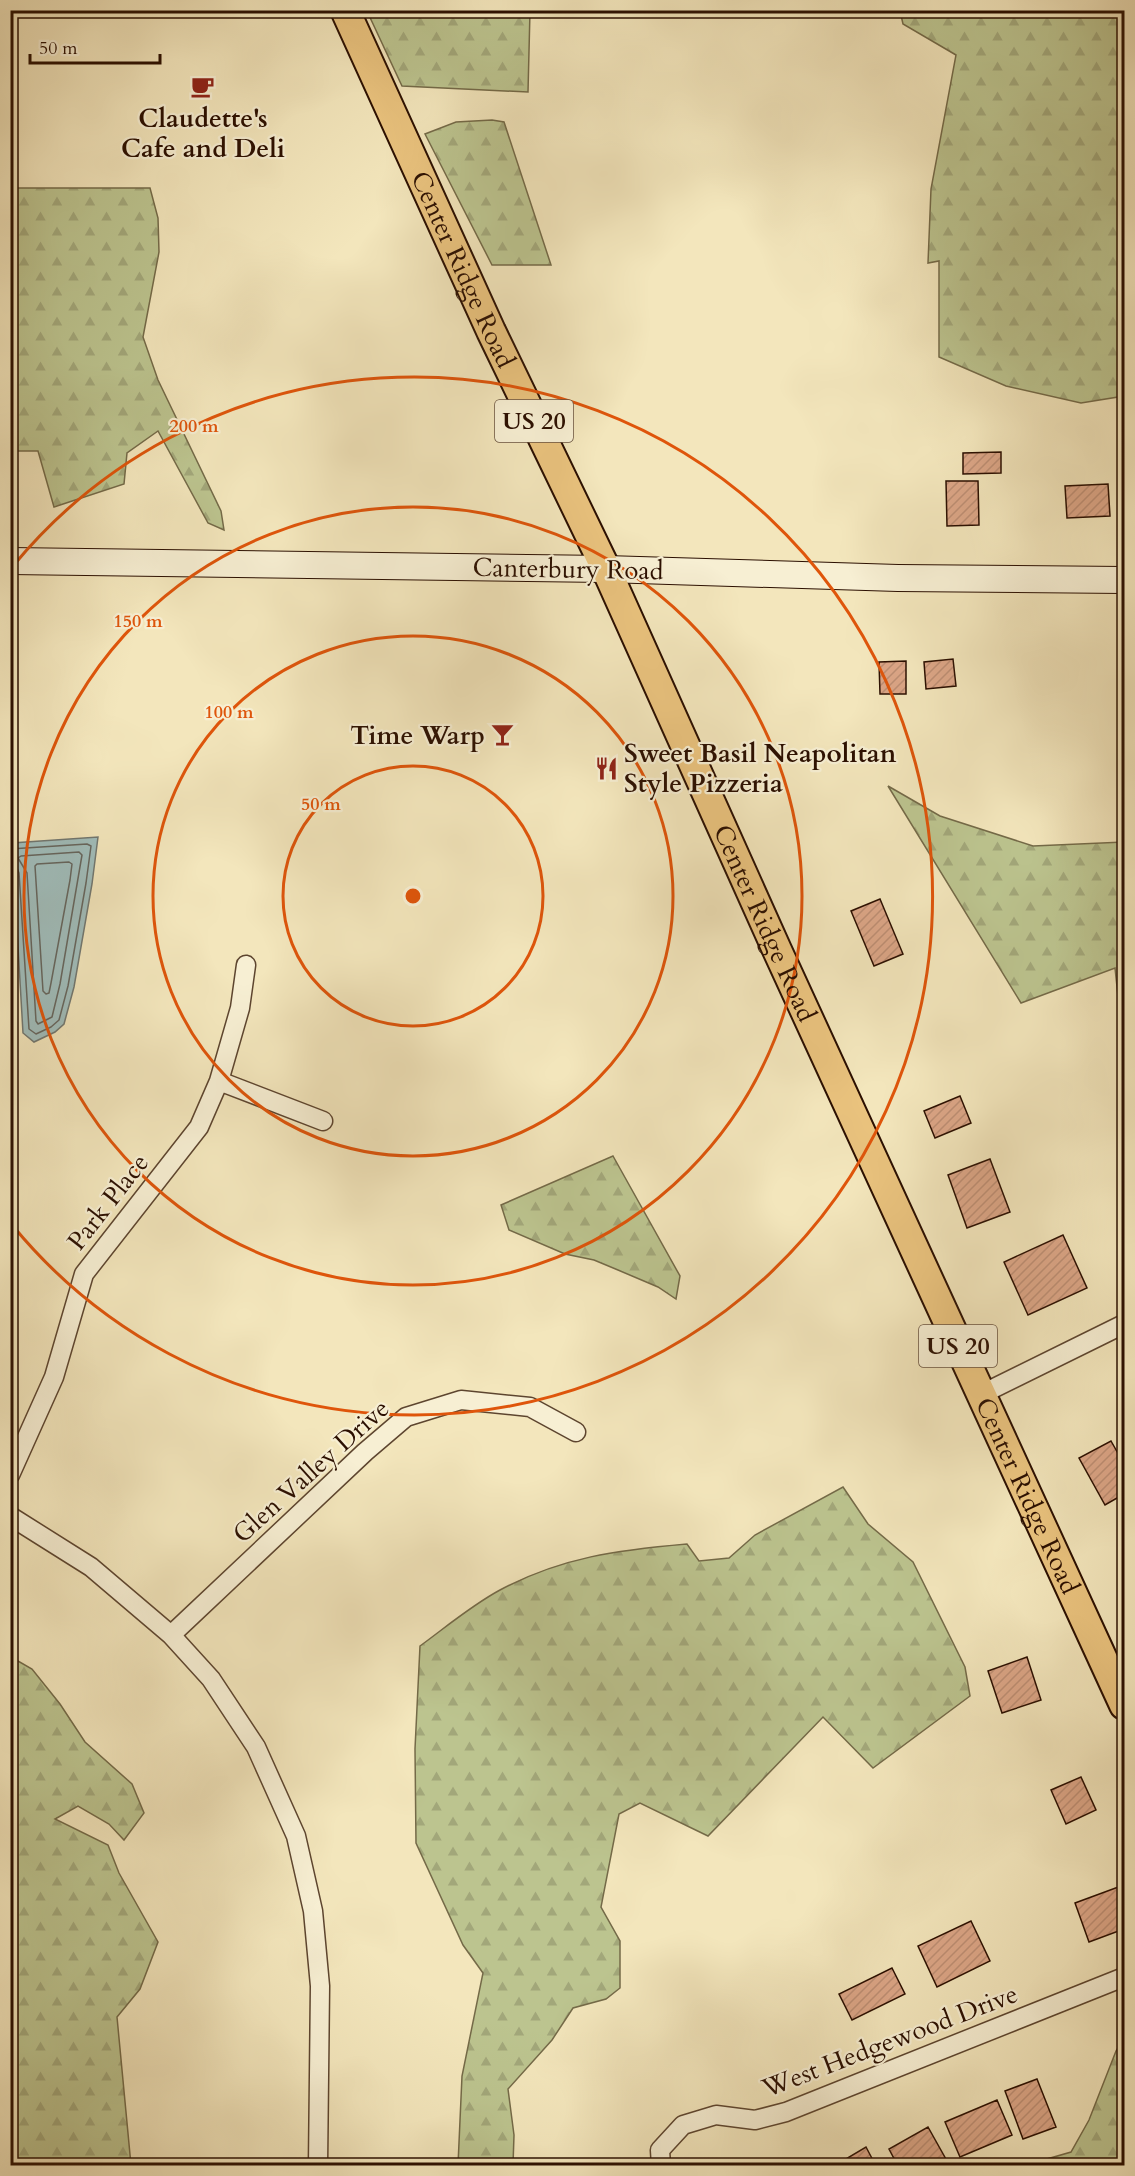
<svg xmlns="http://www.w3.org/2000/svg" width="1135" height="2176" font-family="Cardo,serif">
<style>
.forest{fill:url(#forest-firs);stroke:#746a48;stroke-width:1.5}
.water{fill:#a0bdbb;stroke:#717770;stroke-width:1.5}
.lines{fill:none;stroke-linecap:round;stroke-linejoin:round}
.shore{stroke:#66665e;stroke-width:1.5}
.building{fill:url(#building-hatch);stroke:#2b0f00;stroke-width:1.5}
.street-casing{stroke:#5d452f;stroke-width:21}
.secondary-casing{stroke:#2b0f00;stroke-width:28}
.primary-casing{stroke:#2b0f00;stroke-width:32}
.street{stroke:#f7efd3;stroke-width:18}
.secondary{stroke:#f7efd3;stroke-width:26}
.primary{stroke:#eac37e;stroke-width:28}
.ring{fill:none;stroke:#df550b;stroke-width:3}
.labels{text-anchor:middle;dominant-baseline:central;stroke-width:4.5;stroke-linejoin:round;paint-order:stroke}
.shield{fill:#f7efd3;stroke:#68523f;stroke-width:1.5}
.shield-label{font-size:24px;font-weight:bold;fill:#2b0f00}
.poi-label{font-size:26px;font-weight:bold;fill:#2b0f00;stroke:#f7efd3}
.street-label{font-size:26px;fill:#2b0f00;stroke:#f7efd3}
.centre{fill:#df550b;stroke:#f7efd3;stroke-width:3}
.ring-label{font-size:18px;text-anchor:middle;font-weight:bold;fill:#df550b;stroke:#f7efd3;stroke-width:4.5;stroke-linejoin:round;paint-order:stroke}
</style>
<defs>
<pattern id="forest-firs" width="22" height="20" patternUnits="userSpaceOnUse" patternTransform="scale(1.5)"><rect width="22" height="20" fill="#bcc48f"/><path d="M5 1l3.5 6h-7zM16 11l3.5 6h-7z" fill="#a2a77a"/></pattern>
<pattern id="building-hatch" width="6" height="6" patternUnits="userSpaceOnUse" patternTransform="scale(1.5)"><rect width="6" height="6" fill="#dca687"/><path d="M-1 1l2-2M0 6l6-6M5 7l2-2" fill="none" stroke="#bd8e73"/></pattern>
</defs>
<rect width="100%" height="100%" fill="#f3e6bc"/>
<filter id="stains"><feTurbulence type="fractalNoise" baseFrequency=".00333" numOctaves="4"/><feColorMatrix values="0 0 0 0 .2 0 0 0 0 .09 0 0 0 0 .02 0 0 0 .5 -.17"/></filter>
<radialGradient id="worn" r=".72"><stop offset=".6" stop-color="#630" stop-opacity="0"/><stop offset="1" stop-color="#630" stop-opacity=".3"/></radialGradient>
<!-- forest -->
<path class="forest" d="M367,11H530L528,92L402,86Z
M900,11H1124V396L1081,403L1006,386L939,357V261L928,263L931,189L956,55L903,24Z
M492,120L504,122L551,265H492L425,134L456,122Z
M11,188H150L158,218L159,252L143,337L158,380L221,511L224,530L208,523L158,431L127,453L124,484L54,507L38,451H11Z
M888,786L940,816L1033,846L1124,842V1053L1115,968L1021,1003Z
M613,1156L680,1276L676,1299L658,1287L618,1270L594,1260L565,1254L509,1230L501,1205Z
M843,1487L868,1524L913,1562L965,1667L970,1696L873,1768L823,1717L708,1836L640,1803L619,1814L601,1907L620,1941V1988L606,1999L573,2008L552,2040L508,2089L514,2135L513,2165H458L462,2076L483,1973L463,1945L416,1843L415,1749L420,1646C446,1627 472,1605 500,1590C562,1557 618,1550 687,1544L699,1561L729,1558L755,1535Z
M11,1657L32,1669L60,1704L85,1742L132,1784L144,1813L124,1840L109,1824L78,1806L55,1819L108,1845L119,1873L158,1942L140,1989L117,2017L131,2165H11Z
M1124,2038V2165H1026L1071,2152L1089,2120L1116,2051Z"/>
<!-- water -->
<path class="water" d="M98,837L92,884L74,987L64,1024L55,1032L34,1042L23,1033L12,843Z"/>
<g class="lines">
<!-- shore -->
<path class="shore" d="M10,849L87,844L91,846L86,883L68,986L59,1020L51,1027L36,1034L29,1029L19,873L17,868L10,867
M79,852L82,855L60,984L52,1017L38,1024L36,1021L27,873L18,858L21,856Z
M69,862L72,864L70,880L51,983L49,993L46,994L43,991L35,866L37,864Z"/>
</g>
<!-- building -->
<path class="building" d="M1001,452V473L963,474V453Z
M946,481H978L979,525L947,526Z
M1108,484L1110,516L1067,518L1065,486Z
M953,659L956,686L926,689L924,662Z
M906,661V694H880L879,662Z
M880,899L903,954L874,966L851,911Z
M960,1096L971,1123L935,1138L924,1111Z
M990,1159L1010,1212L967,1228L948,1175Z
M1063,1235L1087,1288L1028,1315L1004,1262Z
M1111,1441L1124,1464V1494L1105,1505L1079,1458Z
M1027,1657L1041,1700L1002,1713L988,1671Z
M1081,1777L1096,1810L1066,1824L1051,1790Z
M1121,1886L1124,1896V1929L1089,1942L1075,1903Z
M971,1921L990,1961L937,1987L918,1946Z
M892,1968L905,1994L852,2020L839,1994Z
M1037,2079L1056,2127L1023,2139L1005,2091Z
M997,2100L1012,2135L960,2157L945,2122Z
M928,2127L947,2161L938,2166H898L889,2149Z
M866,2147L876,2166H834Z"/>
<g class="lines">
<defs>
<path id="street" d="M219,1081L323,1121
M980,1395L1124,1324
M10,1475L54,1377L84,1274L199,1127L219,1081L240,1008L246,965
M10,1516L91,1567L171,1635L211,1679L256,1747L296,1836L313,1911L320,1986L318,2166
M171,1635L365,1452L406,1417L461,1400L530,1407L576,1432
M661,2166L660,2150L683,2125L716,2115L755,2120L786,2112L1124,1977"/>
<path id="secondary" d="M10,561L606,569L898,578L1124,580"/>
<g id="primary">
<path id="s1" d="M345,10L491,331L606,569L777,950L1124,1705"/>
</g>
</defs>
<!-- street casing -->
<use href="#street" class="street-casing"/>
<!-- secondary casing -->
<use href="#secondary" class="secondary-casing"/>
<!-- primary casing -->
<use href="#primary" class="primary-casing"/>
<!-- street -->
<use href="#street" class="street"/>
<!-- secondary -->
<use href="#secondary" class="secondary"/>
<!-- primary -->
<use href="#primary" class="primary"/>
</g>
<!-- distance rings -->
<g class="ring">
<circle cx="413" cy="896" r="130"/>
<circle cx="413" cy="896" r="260"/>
<circle cx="413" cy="896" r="389"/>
<path d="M13 566A519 519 0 1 1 13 1226"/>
</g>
<!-- icons -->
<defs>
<symbol id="cafe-bare" viewBox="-9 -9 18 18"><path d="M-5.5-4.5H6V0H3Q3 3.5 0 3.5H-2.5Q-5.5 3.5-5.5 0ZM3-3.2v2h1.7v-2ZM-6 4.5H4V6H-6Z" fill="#8f2418" stroke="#f7efd3" stroke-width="2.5" paint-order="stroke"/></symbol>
<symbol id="bar-bare" viewBox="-9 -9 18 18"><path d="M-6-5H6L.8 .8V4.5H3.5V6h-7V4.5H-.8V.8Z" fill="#8f2418" stroke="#f7efd3" stroke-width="2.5" paint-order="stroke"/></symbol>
<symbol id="restaurant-bare" viewBox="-9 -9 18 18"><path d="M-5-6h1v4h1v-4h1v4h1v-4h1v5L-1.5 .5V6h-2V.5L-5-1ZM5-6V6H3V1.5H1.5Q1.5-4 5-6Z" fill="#8f2418" stroke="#f7efd3" stroke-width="2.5" paint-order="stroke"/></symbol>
</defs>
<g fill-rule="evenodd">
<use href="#cafe-bare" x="186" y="70" width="33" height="33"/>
<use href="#bar-bare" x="486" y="718" width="33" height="33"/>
<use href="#restaurant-bare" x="590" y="752" width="33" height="33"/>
</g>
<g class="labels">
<!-- shield labels -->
<g class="shield">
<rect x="495" y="400" width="78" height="42" rx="4.5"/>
<rect x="919" y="1325" width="78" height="42" rx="4.5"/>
</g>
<g class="shield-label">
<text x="534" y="421">US 20</text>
<text x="958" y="1346">US 20</text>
</g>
<!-- poi labels -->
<g class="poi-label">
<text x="203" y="118">Claudette's<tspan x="203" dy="30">Cafe and Deli</tspan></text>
<text x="485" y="735" text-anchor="end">Time Warp</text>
<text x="624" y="753" text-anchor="start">Sweet Basil Neapolitan<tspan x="624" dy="30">Style Pizzeria</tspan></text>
</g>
<!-- street labels -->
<g class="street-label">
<text stroke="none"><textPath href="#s1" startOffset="285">Center Ridge Road</textPath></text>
<text transform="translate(568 569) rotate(1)">Canterbury Road</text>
<text stroke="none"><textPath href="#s1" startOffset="1005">Center Ridge Road</textPath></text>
<text transform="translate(108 1202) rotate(-52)">Park Place</text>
<text transform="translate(311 1471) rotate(-42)">Glen Valley Drive</text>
<text stroke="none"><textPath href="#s1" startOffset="1635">Center Ridge Road</textPath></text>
<text transform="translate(890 2041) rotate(-21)">West Hedgewood Drive</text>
</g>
</g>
<circle cx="413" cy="896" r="9" class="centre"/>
<g class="ring-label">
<text x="194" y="432">200 m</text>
<text x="138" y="627">150 m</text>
<text x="229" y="718">100 m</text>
<text x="321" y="810">50 m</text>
</g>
<!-- margin -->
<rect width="1135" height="2176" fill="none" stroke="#f3e6bc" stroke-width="36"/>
<rect x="12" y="12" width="1111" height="2152" fill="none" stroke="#2b0f00" stroke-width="3"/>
<rect x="18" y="18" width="1099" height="2140" fill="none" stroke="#2b0f00" stroke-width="1.5"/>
<!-- scale -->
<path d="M30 54v9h130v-9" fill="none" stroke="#2b0f00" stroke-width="3"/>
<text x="39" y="54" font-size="18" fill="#2b0f00" stroke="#f7efd3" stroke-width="4.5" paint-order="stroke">50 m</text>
<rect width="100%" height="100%" filter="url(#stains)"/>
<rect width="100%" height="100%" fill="url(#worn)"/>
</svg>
